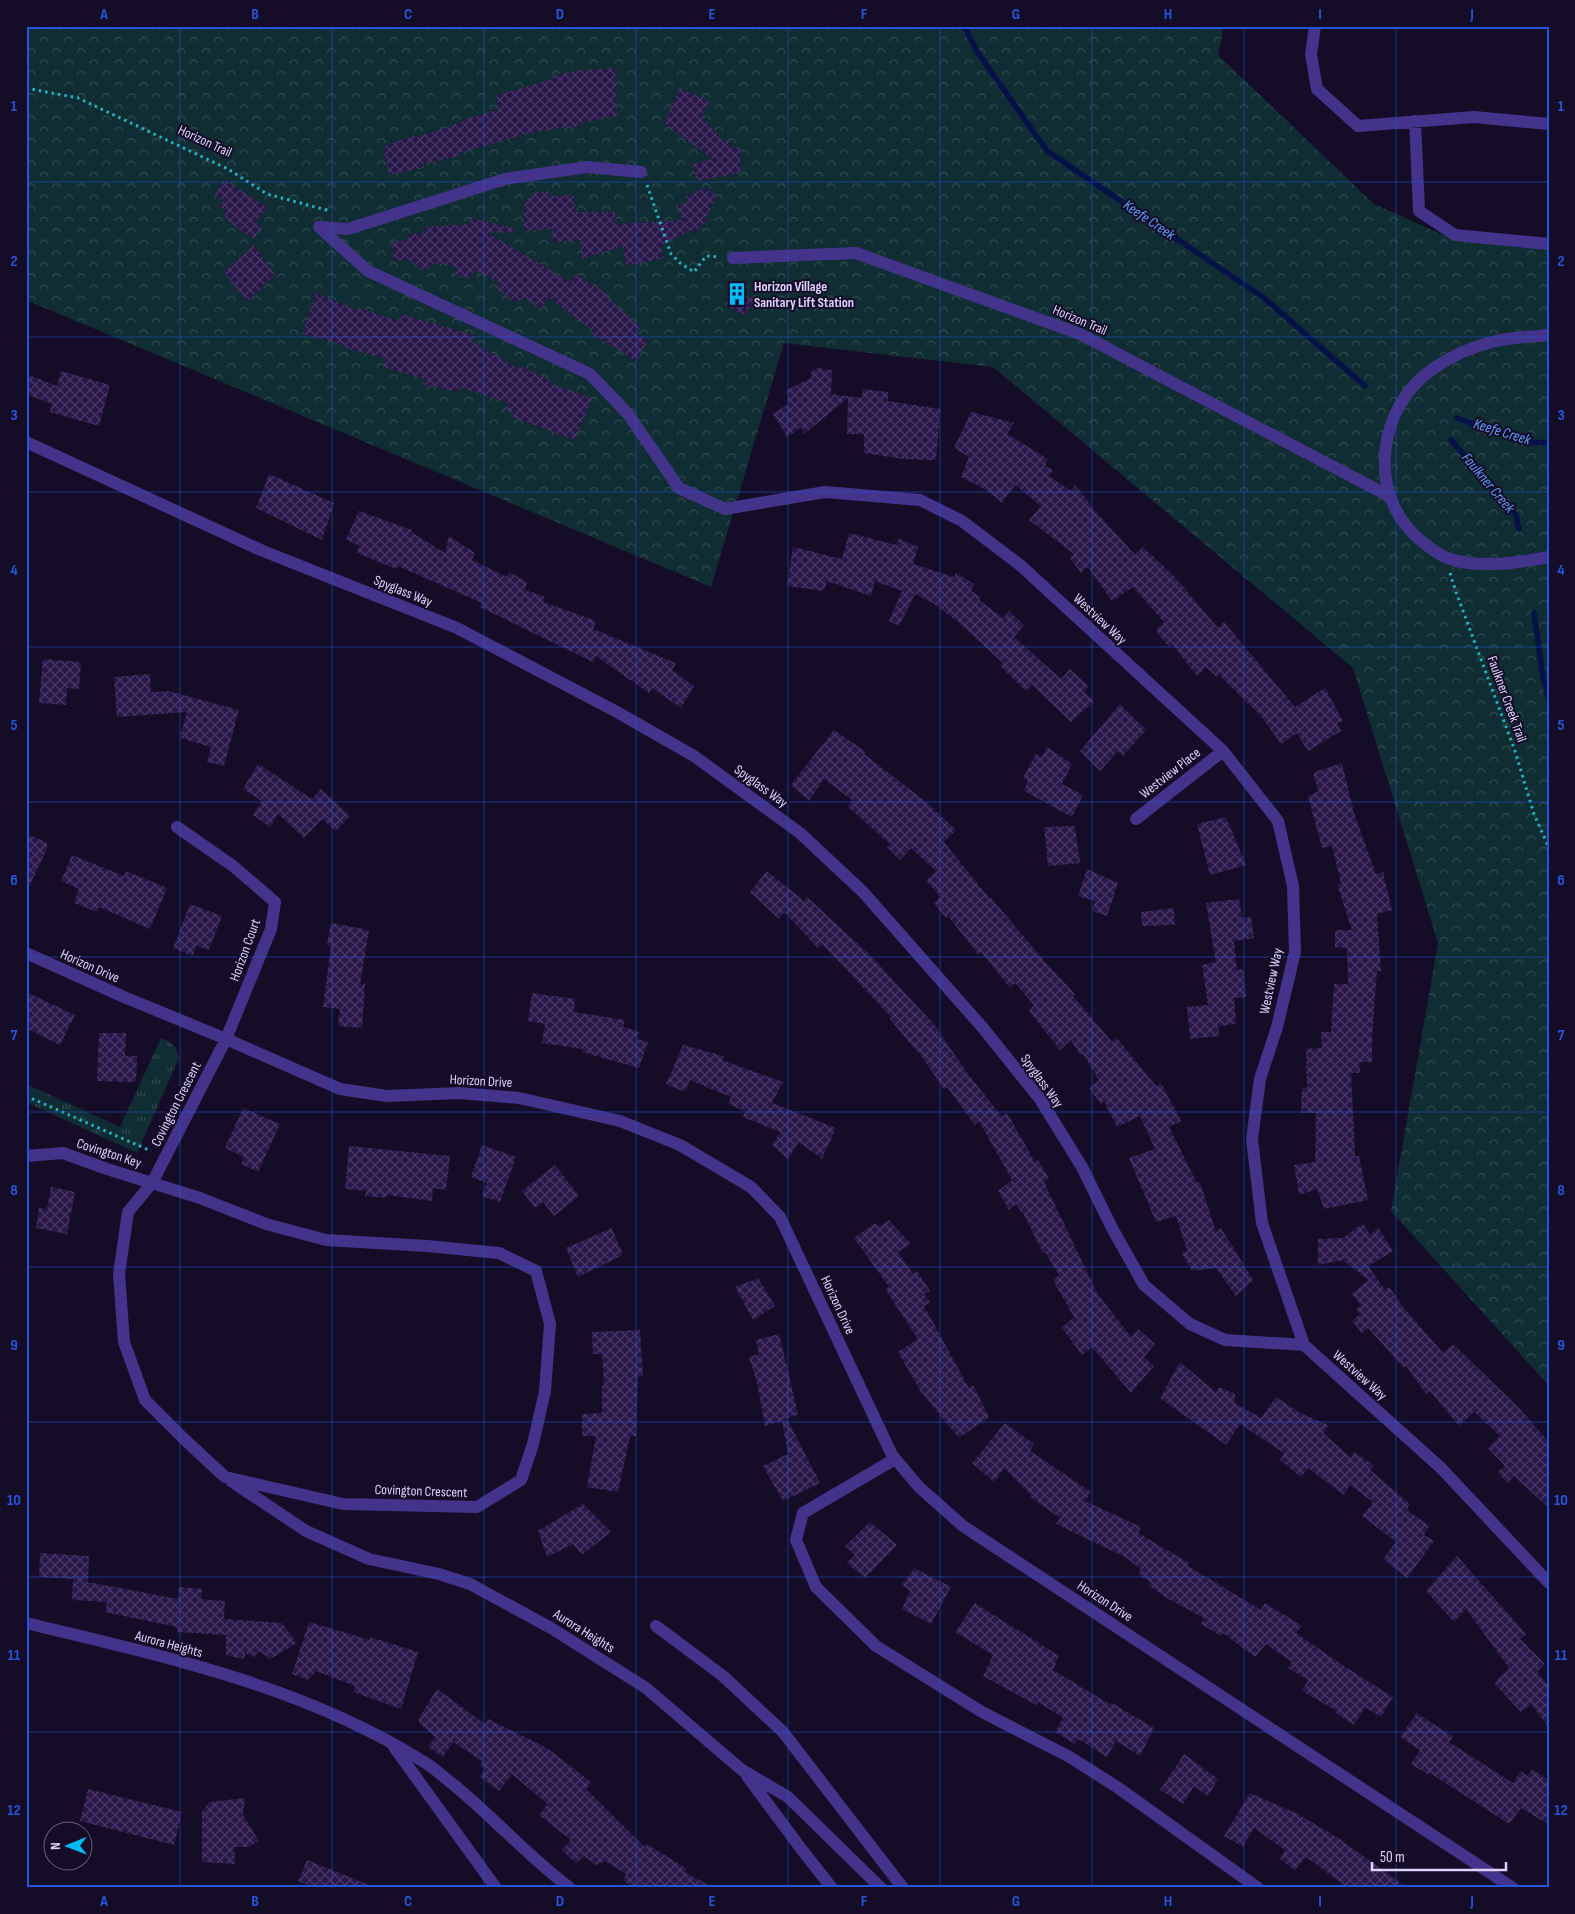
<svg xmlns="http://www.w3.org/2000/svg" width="1575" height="1914" font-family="'Sofia Sans Condensed',sans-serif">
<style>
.grass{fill:url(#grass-tufts)}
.forest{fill:url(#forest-crowns)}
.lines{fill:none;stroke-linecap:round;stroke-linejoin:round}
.stream{stroke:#041248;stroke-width:5.5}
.building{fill:url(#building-cross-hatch)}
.path{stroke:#22b3c4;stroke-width:3;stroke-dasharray:2.5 4;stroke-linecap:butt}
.minor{stroke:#44338b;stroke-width:12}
.grid{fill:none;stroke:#2755da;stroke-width:1;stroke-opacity:0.55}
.labels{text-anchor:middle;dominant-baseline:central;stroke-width:4;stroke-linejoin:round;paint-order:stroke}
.street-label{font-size:14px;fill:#dfd3ff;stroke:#150d27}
.poi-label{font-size:14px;font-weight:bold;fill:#dfd3ff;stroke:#150d27;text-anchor:start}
.water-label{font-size:15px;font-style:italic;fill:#619cff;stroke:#150d27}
.neatline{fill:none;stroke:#2755da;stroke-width:2}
.grid-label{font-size:16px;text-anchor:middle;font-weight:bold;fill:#2755da}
</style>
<defs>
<pattern id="grass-tufts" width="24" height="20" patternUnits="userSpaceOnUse" patternTransform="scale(1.25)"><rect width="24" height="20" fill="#0f2d32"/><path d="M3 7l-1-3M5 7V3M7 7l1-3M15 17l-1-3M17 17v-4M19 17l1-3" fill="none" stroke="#324b51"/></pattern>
<pattern id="forest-crowns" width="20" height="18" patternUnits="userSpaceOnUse" patternTransform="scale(1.25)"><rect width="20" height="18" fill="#0f2d32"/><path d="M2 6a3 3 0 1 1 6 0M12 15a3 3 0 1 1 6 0" fill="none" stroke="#324b51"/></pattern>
<pattern id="building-cross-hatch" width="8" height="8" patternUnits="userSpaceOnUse" patternTransform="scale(1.25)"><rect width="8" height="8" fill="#29174a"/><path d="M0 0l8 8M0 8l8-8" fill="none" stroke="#483865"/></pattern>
</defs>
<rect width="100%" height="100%" fill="#150d27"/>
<!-- grass -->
<path class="grass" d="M161,1038C172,1043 177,1046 179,1058L137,1153L26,1102V1084L120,1127Z"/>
<!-- forest -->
<path class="forest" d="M26,26H1224L1218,55L1374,204L1452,239L1549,248V1386L1391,1211L1438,943L1353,668L993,367L784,343L711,587L26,300Z"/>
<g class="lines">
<!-- stream -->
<path class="stream" d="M964,26L978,53L1047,151L1264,298L1365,386
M1457,418L1528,443L1549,442
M1451,440L1516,515L1519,529
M1534,613L1543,677L1549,700"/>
</g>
<!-- building -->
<path class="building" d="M615,68L617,116L579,123L580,126L538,131L459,153V156L422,164L424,168L389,175L383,147L414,135L415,138L462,122V120L499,109L496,95L553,79L552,76L573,71Z
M680,88L709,101L702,116L724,142L731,141V149L740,147V173L697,181L693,164L713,159L664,123Z
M224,180L267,207L256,222L262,229L253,239L224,218L226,213L219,206L223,201L215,194Z
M705,188L717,196L705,219H711L702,224L697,233L690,230L661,246L663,258L626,266L623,246L581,259V240L553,242L552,229L524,231L525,198H532L533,192L549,191L550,196L574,195L575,212H615L616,224L683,220L676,206L688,202L686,196Z
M471,218L514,228V232L488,233L570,282L576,274L607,294L605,296L641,327L636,334L648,340L636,361L592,334L594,332L548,297L541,309L523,297L517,303L497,289L500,283L474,270L469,279L454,274L456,267L435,263L423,271L409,260L394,261L392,242L408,240V235L425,232L424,227L469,224Z
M254,245L275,274L247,302L224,272Z
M733,286L755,301L743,316L725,304Z
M316,293L356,310L357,307L398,321L401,314L474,335L472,342L519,369L520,366L551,381L550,383L592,398L575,440L513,417L514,413L506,409L508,403L459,387L457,392L423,384L425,379L383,367L386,358L344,348L345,345L302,334Z
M817,368L832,370L831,394L862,398L863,389L888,392V401L940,409L936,460L903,459L864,453V434H847L848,398L804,434L801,427L787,437L773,414L788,404L787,390L811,378V372Z
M61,371L110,385L99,426L50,412L52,404L26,394V374L57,386Z
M971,412L1014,423L1007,434L1048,459L1045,466L1053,470L1049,476L1071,491L1075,485L1089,502L1088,503L1135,555L1143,547L1175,577L1218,628L1224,622L1295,707L1325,688L1343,721L1337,723L1341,731L1308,751L1297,733L1281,744L1261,716L1219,675L1217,677L1206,667L1197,676L1172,644L1169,647L1156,631L1164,622L1133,587L1112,601L1088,567L1081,573L1070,558L1074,554L1029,520L1041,506L1015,485L1002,503L985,489L961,477L969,457L954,448Z
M269,474L334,503L322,540L256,508Z
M359,511L412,530L411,532L445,553L449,536L475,553L472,560L507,577L509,572L527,582L525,590L545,597L543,602L596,621L593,629L676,663L672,670L694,686L681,708L652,688L649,693L596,656L593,662L480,607L482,603L398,566L396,569L357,553L359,546L346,539Z
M849,533L897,545L899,539L918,547L913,564L954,577L956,573L974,584L971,591L981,597L979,600L1003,618L1009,611L1024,625L1014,637L1061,679L1070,669L1088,686L1084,692L1094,701L1071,722L1032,685L1026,691L1000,666L1003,663L958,622L933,603L915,594L899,626L889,621L902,591L875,581L871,596L827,581L824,591L787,586L793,547L842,559Z
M43,659L81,662L79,689L67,688L66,705L39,703Z
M150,674L151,692L168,691L239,710L224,766L207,762L211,747L180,738L187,712L117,717L114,677Z
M1120,704L1146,730L1123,756L1118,751L1100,771L1080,751Z
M834,730L866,752L864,754L925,801L956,830L944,842L990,899L991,898L1047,964L1075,994L1073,996L1112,1042L1117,1038L1156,1086L1161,1083L1181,1121L1169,1127L1197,1183L1200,1182L1216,1232L1221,1228L1253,1280L1236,1296L1216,1268L1192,1271L1182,1254L1187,1250L1176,1216L1156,1222L1129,1158L1155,1149L1140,1116L1117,1127L1104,1101L1101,1104L1089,1088L1099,1080L1083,1054L1081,1056L1071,1040L1060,1050L1029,1011L1034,1005L1015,983L1010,988L981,952L978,954L948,916L946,918L934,903L941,897L926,881L936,871L911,848L900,860L887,847L890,844L848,807L852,800L824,779L809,801L791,785Z
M1047,747L1072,764L1062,784L1083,795L1072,817L1024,791L1028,781L1023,778L1036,754L1042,757Z
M1342,763L1354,813L1376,874L1383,872L1392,910L1377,914L1381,971H1377L1372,1035V1062H1359L1360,1073H1351L1355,1156H1359L1368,1200L1324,1209L1317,1189L1299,1195L1294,1165L1315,1162L1316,1113H1301L1302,1088H1307L1306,1049L1322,1048L1321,1032H1331L1334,984H1348L1347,948L1335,947V930H1352L1337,884L1341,883L1332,846L1322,848L1308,796L1319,791L1314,779V772Z
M258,764L312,799L321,789L350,816L336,831L322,819L304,838L278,814L270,827L253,815L262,801L243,789Z
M1226,817L1246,865L1210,875L1197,824Z
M1075,826L1080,863L1048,866L1044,827Z
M26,833L47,843V849L26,893Z
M72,855L124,876L126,871L167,888L150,929L99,907L97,912L74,903L79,889L61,881Z
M1087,869L1118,883L1107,916L1092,911L1095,901L1078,896Z
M767,871L804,901L807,897L871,956L939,1030L938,1031L971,1078L1002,1117L1007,1113L1035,1162L1038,1160L1049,1178L1044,1182L1097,1293L1131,1337L1138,1329L1155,1344L1144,1357L1154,1366L1131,1393L1092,1347L1082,1355L1062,1328L1074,1317L1053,1280L1059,1275L1045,1252L1043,1253L1022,1211L1021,1212L1016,1204L1009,1210L998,1191L1012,1180L979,1121L975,1125L947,1087L944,1089L918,1051L917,1052L890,1019L891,1017L822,944L818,948L784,912L779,919L750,892Z
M1239,899L1242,918L1251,917L1254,938L1234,941L1237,970L1243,969L1246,997L1234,998L1236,1024L1218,1026L1219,1036L1190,1039L1187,1007L1208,1005L1202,965L1216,962L1206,903Z
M190,904L222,916L209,950L196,946L193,956L173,948Z
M1174,908L1175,925L1142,926L1141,912Z
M331,923L369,930L360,984H365L362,1028L338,1026L340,1009L323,1007L331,946L327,945Z
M26,992L75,1015L60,1045L26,1028Z
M532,993L575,999L574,1012L625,1020L623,1027L639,1032L637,1039L648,1042L639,1068L582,1052L583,1049L542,1043L545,1024L528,1021Z
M99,1033H126L125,1056H137L136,1082L97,1081Z
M683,1045L724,1056L722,1060L783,1082L772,1103L836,1128L822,1159L799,1142L788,1159L772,1145L780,1132L743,1117L745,1111L728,1104L731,1097L690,1080L685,1092L666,1084Z
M243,1108L280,1124L258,1172L241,1164L244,1157L225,1148Z
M482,1145L516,1157L500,1202L482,1196L487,1183L471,1177Z
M349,1146L450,1156L446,1190L433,1188L432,1201L387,1195L386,1198L365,1196L366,1191L345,1189Z
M555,1165L579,1196L554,1216L543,1202L535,1208L522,1191Z
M51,1187L75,1192L67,1234L36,1228L39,1208L47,1209Z
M889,1220L911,1244L898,1252L913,1274L917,1271L930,1291L924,1294L930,1302L924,1306L969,1388L973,1385L989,1417L959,1438L921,1392L898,1352L918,1339L885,1289L889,1287L854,1238L875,1223L879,1227Z
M1363,1223L1370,1235L1378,1228L1393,1251L1368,1266L1385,1290L1389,1287L1404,1308L1443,1353L1453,1344L1519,1408L1549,1442V1508L1514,1476L1507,1483L1498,1472L1505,1466L1488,1448L1500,1436L1474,1412L1459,1426L1430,1391L1426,1394L1406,1366L1404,1368L1368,1328L1362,1333L1352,1321L1360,1314L1356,1309L1361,1305L1352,1294L1368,1280L1343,1260L1318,1265V1239L1343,1238Z
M612,1228L623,1255L578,1277L566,1248Z
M758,1278L775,1306L753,1320L735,1287Z
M640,1330L643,1376H638L636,1436H630L618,1492L587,1487L596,1436H582V1414L602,1413V1386H604L602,1354H593L592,1332Z
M779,1334L798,1414L787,1419L820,1483L783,1501L763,1466L788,1454L782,1421L765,1426L757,1382L749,1357L759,1354L756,1340Z
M1180,1362L1216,1392L1219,1387L1235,1394V1403L1261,1418L1276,1397L1300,1413L1328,1425L1324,1434L1351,1458L1354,1452L1374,1465L1370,1470L1410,1504L1407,1510L1429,1526L1424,1535L1434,1541L1407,1578L1383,1559L1396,1542L1362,1516L1373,1502L1350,1485L1344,1495L1308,1468L1301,1477L1280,1460L1284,1453L1240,1424L1226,1445L1160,1398Z
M1005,1423L1034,1444L1030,1451L1091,1492L1085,1501L1141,1527L1138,1533L1189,1563L1188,1566L1261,1610L1265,1603L1302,1626L1296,1633L1344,1666L1393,1697L1381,1717L1365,1707L1354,1725L1336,1713L1337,1711L1302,1691L1308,1680L1288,1668L1292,1662L1266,1644L1255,1657L1223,1633L1221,1636L1201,1624L1204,1618L1165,1597L1148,1585L1150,1582L1138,1574L1141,1569L1125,1557L1056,1524L1060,1518L1030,1497L1031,1495L1004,1468L994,1482L972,1463Z
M583,1504L611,1532L582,1555L573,1544L547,1557L538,1531Z
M870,1522L897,1545L865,1578L847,1563L855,1555L845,1546Z
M40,1553L89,1556L88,1582L178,1599L179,1587L202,1589L201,1599L225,1601L224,1619L282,1623L297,1643L270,1659L259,1651L254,1657L246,1653L243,1659L226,1655V1635L177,1632V1627L105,1612L107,1602L72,1600L73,1579L39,1577Z
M1457,1556L1526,1634L1520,1639L1545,1664L1537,1672L1549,1686V1728L1531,1704L1521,1712L1494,1683L1509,1668L1466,1609L1454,1622L1426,1591Z
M914,1568L951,1587L931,1624L902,1609L910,1591L902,1585Z
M975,1603L1059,1656L1053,1670L1111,1705L1112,1703L1154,1728L1140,1756L1116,1741L1107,1757L1078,1739L1075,1744L1055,1732L1063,1718L1038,1702L1036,1705L983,1676L993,1655L955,1632Z
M309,1622L370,1640V1637L418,1652L401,1709L353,1692L355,1686L316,1671L308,1680L292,1674Z
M437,1689L485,1724L488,1719L547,1748L591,1782L586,1789L645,1847L647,1844L687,1869L685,1872L713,1888H633L623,1880L626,1874L605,1861L596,1865L584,1856L576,1863L561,1850L571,1840L539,1815L547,1804L512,1774L499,1791L480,1777L485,1769L480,1765L482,1761L453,1742L443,1757L428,1747L435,1737L419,1723V1718Z
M1417,1713L1453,1737L1449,1742L1513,1783L1521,1771L1527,1776L1532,1769L1549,1781V1825L1521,1808L1509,1824L1430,1773L1429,1775L1411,1764L1420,1750L1400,1737Z
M1184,1754L1218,1779L1208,1796L1194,1786L1183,1804L1160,1790Z
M88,1789L182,1812L174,1845L80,1821Z
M1250,1793L1298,1814L1338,1838L1408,1888H1348L1306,1857L1295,1870L1280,1859L1285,1850L1254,1828L1243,1847L1224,1836Z
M245,1798L243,1815L259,1841L249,1847H234L235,1864L202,1862V1811L210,1802Z
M307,1860L374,1887V1888H315L298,1881Z"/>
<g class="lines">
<!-- path -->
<path class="path" d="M26,88L78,98L228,169L267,194L330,211
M647,185L671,254L680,263L694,272L706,256L720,257
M1450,573L1456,592L1515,751L1534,814L1549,848
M26,1096L151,1151"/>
<!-- minor -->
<path class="minor" d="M1315,26L1311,54L1317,89L1358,126L1474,117L1549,124
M1415,121L1419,211L1455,235L1549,244
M641,172L587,167L505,179L348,229L319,227L368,271L590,374L628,414L679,488L725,509L825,492L920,500L962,521L1020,565L1223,751L1278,821L1293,886L1295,952L1277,1027L1260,1079L1252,1139L1262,1223L1304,1345L1441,1468L1549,1583
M733,258L856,253L1080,334L1389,496
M1549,335C1530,337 1510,337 1492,342C1472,347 1450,357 1434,368C1377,406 1366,494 1419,539C1427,546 1438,554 1447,558C1479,569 1516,563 1549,557
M26,442L263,551L457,628L617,712L694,756L800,833L863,892L983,1028L1040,1099L1082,1167L1112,1228L1144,1285L1190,1324L1225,1340L1304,1345
M1136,819L1223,751
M26,953L124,997L226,1039L340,1089L387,1096L459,1093L519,1098L620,1121L680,1145L751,1187L780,1217L892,1455L919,1487L963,1526L1513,1888
M26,1156L63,1153L107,1169L200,1198L266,1224L326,1240L427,1246L499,1253L536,1271L550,1324L545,1391L533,1444L521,1480L477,1507L343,1504L225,1477L183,1438L145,1400L124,1342L119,1274L128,1212L152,1183L226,1039L271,929L275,902L233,866L177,827
M895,1459L803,1513L796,1540L816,1587L876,1646L982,1712L1068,1756L1117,1787L1258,1888
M231,1481L306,1531L369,1559L439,1574L470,1584L551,1628L646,1688L742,1770L788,1797L881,1888
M26,1623C163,1656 304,1686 424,1762C435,1768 444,1778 454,1785C494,1818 529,1857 570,1888
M656,1626L723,1676L783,1732L903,1888
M394,1747L496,1888
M747,1776L802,1850L832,1888"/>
</g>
<!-- grid -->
<path class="grid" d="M180,26V1888M332,26V1888M484,26V1888M636,26V1888M788,26V1888M940,26V1888M1092,26V1888M1244,26V1888M1396,26V1888M26,182H1549M26,337H1549M26,492H1549M26,647H1549M26,802H1549M26,957H1549M26,1112H1549M26,1267H1549M26,1422H1549M26,1577H1549M26,1732H1549"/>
<!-- icons -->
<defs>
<symbol id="building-bare" viewBox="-9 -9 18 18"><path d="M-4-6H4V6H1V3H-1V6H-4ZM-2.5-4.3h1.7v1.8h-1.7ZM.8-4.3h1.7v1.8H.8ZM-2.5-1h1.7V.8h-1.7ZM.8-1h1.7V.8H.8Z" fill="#00bbfe" stroke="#150d27" stroke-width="2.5" paint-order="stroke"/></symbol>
</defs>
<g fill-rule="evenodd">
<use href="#building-bare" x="721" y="278" width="32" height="32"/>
</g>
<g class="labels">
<!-- street labels -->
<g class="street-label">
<text transform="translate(205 141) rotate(25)">Horizon Trail</text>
<text transform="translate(1080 320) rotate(23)">Horizon Trail</text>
<text transform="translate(403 591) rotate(22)">Spyglass Way</text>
<text transform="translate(1100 619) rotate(43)">Westview Way</text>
<text transform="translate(1507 699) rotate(70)">Faulkner Creek Trail</text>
<text transform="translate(1170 773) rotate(-38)">Westview Place</text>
<text transform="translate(761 786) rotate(36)">Spyglass Way</text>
<text transform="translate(245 950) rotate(-70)">Horizon Court</text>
<text transform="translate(90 966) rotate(24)">Horizon Drive</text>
<text transform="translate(1271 981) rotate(-78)">Westview Way</text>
<text transform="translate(481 1081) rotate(3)">Horizon Drive</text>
<text transform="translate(1042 1081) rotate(54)">Spyglass Way</text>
<text transform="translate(176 1104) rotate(-63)">Covington Crescent</text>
<text transform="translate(109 1153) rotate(18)">Covington Key</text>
<text transform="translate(838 1305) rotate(65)">Horizon Drive</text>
<text transform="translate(1360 1375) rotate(42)">Westview Way</text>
<text transform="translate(421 1491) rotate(2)">Covington Crescent</text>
<text transform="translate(1105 1601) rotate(33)">Horizon Drive</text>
<text transform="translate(584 1631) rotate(32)">Aurora Heights</text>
<text transform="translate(169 1644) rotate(15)">Aurora Heights</text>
</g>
<!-- poi labels -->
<g class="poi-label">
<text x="754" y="286">Horizon Village<tspan x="754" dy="16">Sanitary Lift Station</tspan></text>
</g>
<!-- water labels -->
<g class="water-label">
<text transform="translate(1149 220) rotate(34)">Keefe Creek</text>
<text transform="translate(1502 432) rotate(17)">Keefe Creek</text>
<text transform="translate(1488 483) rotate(50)">Faulkner Creek</text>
</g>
</g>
<!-- border -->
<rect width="1575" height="1914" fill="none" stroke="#150d27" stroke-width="55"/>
<!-- north arrow -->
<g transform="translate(68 1846) rotate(269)"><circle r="24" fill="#150d27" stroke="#665c7d"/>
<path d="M0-4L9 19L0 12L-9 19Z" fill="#00bbfe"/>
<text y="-8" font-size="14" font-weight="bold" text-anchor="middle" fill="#dfd3ff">N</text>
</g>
<!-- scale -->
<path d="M1372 1862v8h134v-8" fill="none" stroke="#dfd3ff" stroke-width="2.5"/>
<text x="1380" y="1862" font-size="15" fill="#dfd3ff" stroke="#150d27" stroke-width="4" paint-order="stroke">50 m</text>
<rect x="28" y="28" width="1520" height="1858" class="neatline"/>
<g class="grid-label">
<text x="104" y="19">A</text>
<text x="255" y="19">B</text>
<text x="408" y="19">C</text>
<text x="560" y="19">D</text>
<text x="712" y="19">E</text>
<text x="864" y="19">F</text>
<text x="1016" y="19">G</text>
<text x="1168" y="19">H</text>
<text x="1320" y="19">I</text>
<text x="1472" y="19">J</text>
<text x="14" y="111">1</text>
<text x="1561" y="111">1</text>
<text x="14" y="266">2</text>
<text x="1561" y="266">2</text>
<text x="14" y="420">3</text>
<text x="1561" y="420">3</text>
<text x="14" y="575">4</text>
<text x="1561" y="575">4</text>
<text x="14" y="730">5</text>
<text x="1561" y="730">5</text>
<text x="14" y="885">6</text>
<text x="1561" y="885">6</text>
<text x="14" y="1040">7</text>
<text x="1561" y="1040">7</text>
<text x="14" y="1195">8</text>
<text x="1561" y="1195">8</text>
<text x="14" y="1350">9</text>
<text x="1561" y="1350">9</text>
<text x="14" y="1505">10</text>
<text x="1561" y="1505">10</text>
<text x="14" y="1660">11</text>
<text x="1561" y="1660">11</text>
<text x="14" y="1815">12</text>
<text x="1561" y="1815">12</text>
<text x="104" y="1906">A</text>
<text x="255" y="1906">B</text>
<text x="408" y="1906">C</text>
<text x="560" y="1906">D</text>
<text x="712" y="1906">E</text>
<text x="864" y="1906">F</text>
<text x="1016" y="1906">G</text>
<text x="1168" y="1906">H</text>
<text x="1320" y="1906">I</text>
<text x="1472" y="1906">J</text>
</g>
</svg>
